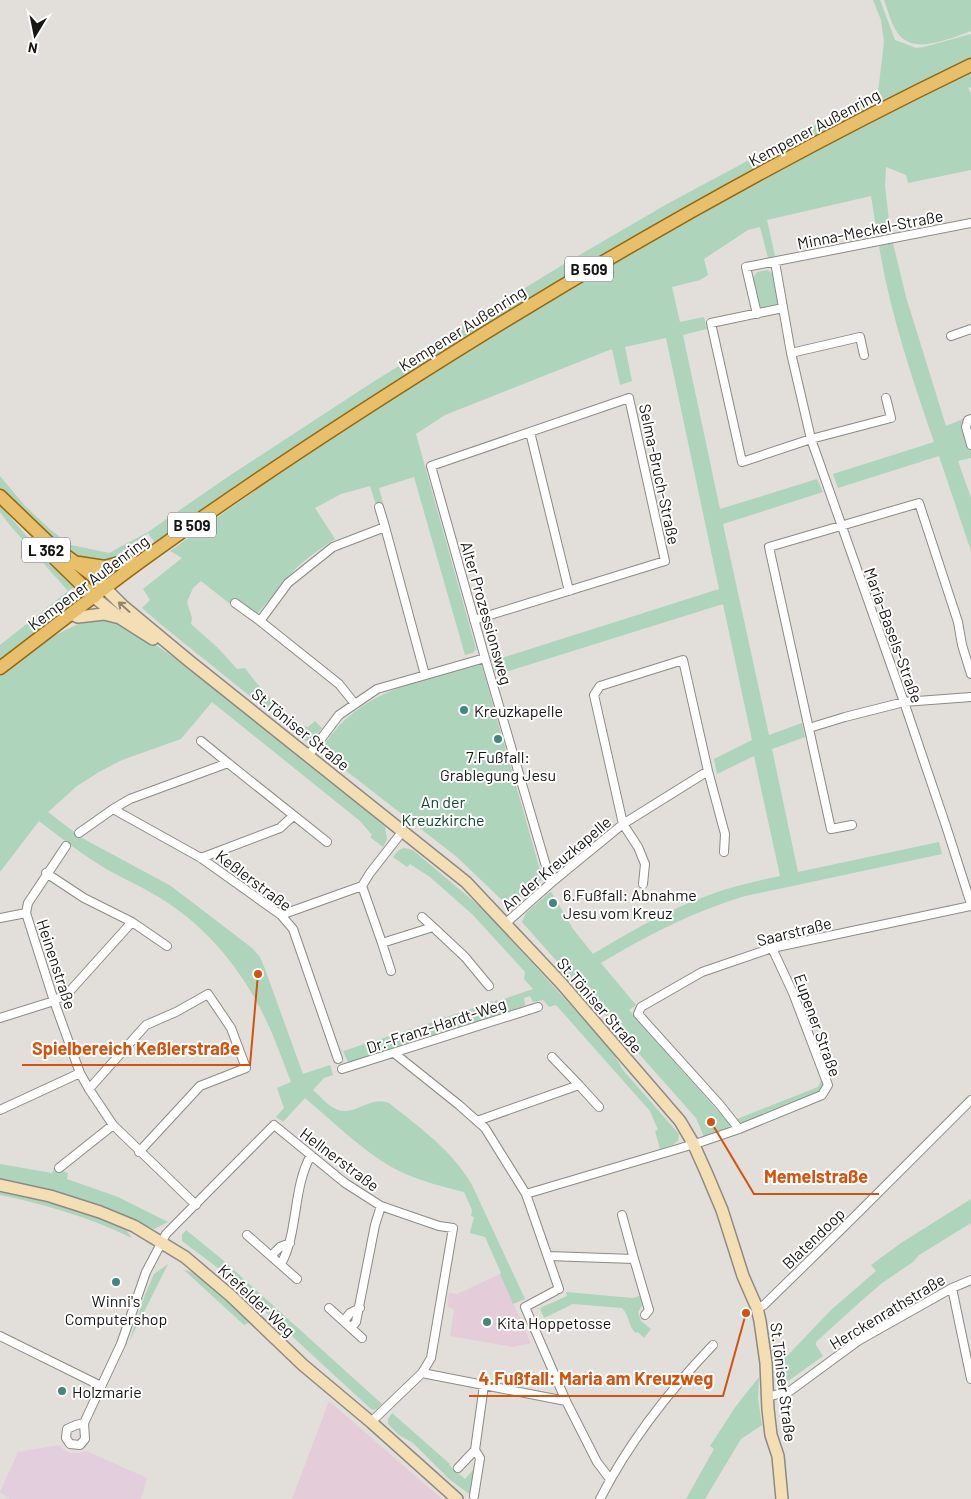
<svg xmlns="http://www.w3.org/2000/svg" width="971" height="1499" font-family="Barlow,sans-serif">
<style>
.industrial{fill:#e2cedc}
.education{fill:#e4cdd9}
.green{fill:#aed4bc}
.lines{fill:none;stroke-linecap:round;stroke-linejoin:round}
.street-casing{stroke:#8d8a86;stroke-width:10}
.secondary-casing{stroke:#8d8a86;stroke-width:14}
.primary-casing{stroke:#95680d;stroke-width:15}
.street{stroke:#fff;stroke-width:8}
.secondary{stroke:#f4dfb5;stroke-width:11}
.primary{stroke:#e8bf6b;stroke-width:12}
.oneway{stroke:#91856d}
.poi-dot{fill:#43877a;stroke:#fff;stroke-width:2}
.labels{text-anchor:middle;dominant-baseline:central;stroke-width:4;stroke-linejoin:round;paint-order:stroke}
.shield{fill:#fff;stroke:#5d5c5a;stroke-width:1}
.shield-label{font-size:15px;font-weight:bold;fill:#171614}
.street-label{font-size:16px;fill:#171614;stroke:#fff}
.poi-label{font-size:16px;fill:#171614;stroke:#fff;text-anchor:start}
.park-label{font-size:16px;fill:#10492d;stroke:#fff}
.leader{fill:none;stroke:#d3520d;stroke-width:2}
.callout-dot{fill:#d3520d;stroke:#fff;stroke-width:2}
.callout-label{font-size:18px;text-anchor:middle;font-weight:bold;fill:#d3520d;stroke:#fff;stroke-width:4;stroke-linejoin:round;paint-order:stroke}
</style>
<rect width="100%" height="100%" fill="#e2ded9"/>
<!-- industrial -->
<path class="industrial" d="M60,1445L63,1449L70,1453H79L86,1451L147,1478L141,1499H10L0,1492L18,1452Z"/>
<!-- education -->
<path class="education" d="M500,1274L531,1343L513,1347L450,1336L454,1309L447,1307L449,1293L457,1294Z
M329,1401L442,1499H292Z"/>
<!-- green -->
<path class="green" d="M873,0H880L895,40L916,48L924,47L971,34V58C831,126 693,200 559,280C421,363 288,452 155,543L148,533L105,564L70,555L0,491V476L25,506L52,531L71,545L109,553L148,532L229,476L373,382L559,267L667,204L775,146L878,92L884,42L881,20Z
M884,0H971V31C951,38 917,54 900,36C892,27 888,11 884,0Z
M971,72V87L968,88L971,93V170L908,183L906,175L886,167L885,186L890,229L877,233L871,196L767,220L775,256L768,258L760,227L748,230L704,259L708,275L700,280L672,287L680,322L704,317L707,329L683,335L720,509L817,479L823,492L723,524L769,735L802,723L805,737L772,749L798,872L939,842L942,854L745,896C693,912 647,935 601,963L636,1005L629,1010L731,1126L704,1137L696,1118L522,922L526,913L550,892L552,893L573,929L593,954C631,931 668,910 709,895C732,886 756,881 780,876L754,756L717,774L714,759L752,740L723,604L496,675L492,661L719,589L666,338L625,347L632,381L620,385L612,349L445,415L416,434L476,649L473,653L465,655L414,477L379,488L383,503L376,505L370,486L341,494L315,508L335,539L313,554L296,568L256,615L235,598L230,604L201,581L193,588L187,602L192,618L191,624L218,648L237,669L245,668C255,682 291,726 308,727L315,721L322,728L314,738L307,742L164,627L142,608L150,600L143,589L182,558L170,551L291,465L503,326L777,169L884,112Z
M893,243L906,297L946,426L963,419L964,433L971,450V458L958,461L971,498V551L939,456L838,488L833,474L934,442C912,378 890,313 879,246Z
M767,270L772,273L778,302L774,307L765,309L759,306L753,278L757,272Z
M0,505L37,548L76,586L68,591L69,607L0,659V645L68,591L8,523L0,512Z
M88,619L115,620L150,641L205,679L334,782L385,827L387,839L383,847L370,837L372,835L360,821L212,702L181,739L122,760L99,772L77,786L48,812L82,838L171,886L252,948L260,957L265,969L303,1074L330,1065L333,1075L324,1078L313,1090C320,1096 329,1107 338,1110C354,1116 371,1095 389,1103C420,1128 452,1150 472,1185L525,1299L513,1304L500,1274L501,1273L485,1237L470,1233L474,1217L471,1216L472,1210L464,1192C443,1187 421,1181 401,1172C365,1154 336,1124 305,1098L283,1122L276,1117L284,1108L277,1088L291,1082C283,1062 276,1041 267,1022C245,975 212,932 168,903C149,890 128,881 108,870C84,856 61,838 39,821L0,872V676L54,636Z
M480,664L482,666L542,877L541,880L511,905H507L457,857L322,752C325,741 332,734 339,726C375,687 431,678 480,664Z
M404,848L413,850L485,911L611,1050L623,1070L679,1134L678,1141L672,1145L660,1149L655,1131L658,1130L650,1111L556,1005L549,1007L543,1000L533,1002L530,996L524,998L525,1005L522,1007L507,1012L505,1011L501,1000L533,989L524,979L525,972L473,915L430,877L410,864L407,867L393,857L399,850Z
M498,1000L502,1012L501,1014L447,1031L444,1030L441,1019Z
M436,1021L439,1031L438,1034L352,1062H348L343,1051Z
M822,1079L824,1085L820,1091L740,1123L737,1119L818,1087Z
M0,1164L52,1173L54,1168L68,1173L67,1179L118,1197L168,1222L154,1229L91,1203L46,1191L0,1181Z
M0,1190L43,1198L85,1211L125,1228L132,1238C88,1217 48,1205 0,1195Z
M971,1199V1223L919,1255L913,1262L882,1283L860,1302L816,1342V1345L823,1356L777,1389L774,1357L788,1355L831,1310L876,1271L871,1265L901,1243Z
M186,1230L224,1261L382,1404L377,1409L372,1410L218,1268L182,1241V1235Z
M168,1264L129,1342L145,1295L154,1274Z
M184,1270C207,1274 235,1305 248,1323L244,1325Z
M566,1292L633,1298L642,1295L644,1302L638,1312L641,1321L651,1329L644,1338L638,1332L636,1333C628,1327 630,1316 622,1308L573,1304L544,1318L540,1308L567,1296Z
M759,1377L758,1399L762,1425L741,1439L705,1499H686L714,1449L710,1446L736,1406Z
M392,1413L450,1464L449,1465L465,1479L474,1469L476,1470L472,1496L449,1479L413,1443L399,1435L388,1424V1419Z"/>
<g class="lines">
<defs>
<path id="street" d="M775,262L791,353L811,439L904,702L946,826L971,904
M783,308L711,323L742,462L811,439L891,418L886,398
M757,314L746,267L971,223
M951,336L971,329
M791,353L860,337L864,355
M971,419L968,420L966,427L971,445
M530,432L569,591
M379,507L385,527
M235,603L260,621
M474,620L665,561L629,398L431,466L485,658L551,883
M355,704L339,684L260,621L288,583L333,547L385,527L425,675
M809,728L845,717L904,702L971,697
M201,741L228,763
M308,756L339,715L377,689L485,658
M113,809L130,799L228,763L327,842
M852,825L831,829L769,547L919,503L958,622L962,645L971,674
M79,833L113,809L201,858L281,915L293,929L338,1059
M66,846L28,903L26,913L54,1001L80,1073L89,1089L113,1125L196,1205
M201,858L280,828L293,816
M643,884L645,864L638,847L623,824L594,695L600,686L683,660L708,771L725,834L724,852
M362,886L382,943L433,927L465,957L489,986
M281,915L362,886L370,873L402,832
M422,917L433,927
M0,918L26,913
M132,922L167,946
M506,923L551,883L623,824L708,771
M382,943L391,971
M0,1018L54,1001L69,992L132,922L84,898L46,873
M394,1053L459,1105L485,1128L526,1194L559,1289
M342,1069L538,1007
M579,1085L599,1107
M89,1089L146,1025L176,1012L208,994L231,1028L246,1068L200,1086L139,1152
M0,1110L80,1073
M477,1121L579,1085L552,1057
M739,1129L720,1105L638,1014L641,1007L702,972L772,948L971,906
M59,1168L113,1125
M526,1194L701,1142L739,1129L822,1095L828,1085L793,993L772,948
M622,1215L634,1259
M247,1235L297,1279
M271,1256L280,1247L290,1243
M548,1256L634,1259L649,1310L645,1315
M281,1264C299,1231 292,1189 311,1155
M952,1288L971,1379
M555,1291L525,1307L566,1401L597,1462L610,1479
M329,1308L362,1338
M757,1308L764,1305L855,1216L971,1100
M344,1321L350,1313L360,1308
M351,1328L356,1322L375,1225L381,1206
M0,1336L101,1386
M422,1373L566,1401
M767,1397L790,1391L858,1341L952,1288L971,1280
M84,1423L76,1425L67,1429L66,1438L70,1444L80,1445L85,1439L84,1423L121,1344L146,1272L166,1234L274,1125L345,1183L381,1206L439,1226L453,1228L431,1358L422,1373L371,1422
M458,1468L475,1450L484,1385
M474,1496L480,1458L475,1450
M600,1499C629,1442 669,1391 713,1345"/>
<path id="secondary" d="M105,588L123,606L188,660L466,882L561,983L680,1121L693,1143L706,1172L722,1210L743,1276L757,1308L760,1321L766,1363L768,1409L771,1435L778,1456L782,1499
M94,597L120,618L153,639
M71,614L78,617L104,614L116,617
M0,1185L50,1196L100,1212L134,1226L185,1257L231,1296L303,1365L371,1422L457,1499"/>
<path id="primary" d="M0,496L50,544L91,574L105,588
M42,546L94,597
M79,563L105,567L126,561L137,564
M0,668C46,633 91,598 137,564C240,489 346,420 453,353C621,248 793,151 971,65"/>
</defs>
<!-- street casing -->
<use href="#street" class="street-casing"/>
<!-- secondary casing -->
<use href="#secondary" class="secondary-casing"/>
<!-- primary casing -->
<use href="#primary" class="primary-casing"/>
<!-- street -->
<use href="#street" class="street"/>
<!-- secondary -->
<use href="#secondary" class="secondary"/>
<!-- primary -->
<use href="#primary" class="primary"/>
</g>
<!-- one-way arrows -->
<defs><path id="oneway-shaft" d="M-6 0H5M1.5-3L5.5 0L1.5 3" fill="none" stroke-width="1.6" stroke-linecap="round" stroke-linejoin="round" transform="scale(1.25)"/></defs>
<use class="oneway" href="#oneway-shaft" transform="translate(124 607) rotate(-138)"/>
<!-- markers -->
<g class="poi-dot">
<circle cx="464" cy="710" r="5"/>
<circle cx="498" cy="739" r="5"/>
<circle cx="553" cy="903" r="5"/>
<circle cx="116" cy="1282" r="5"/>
<circle cx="487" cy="1322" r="5"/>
<circle cx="62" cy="1391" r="5"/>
</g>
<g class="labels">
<!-- shield labels -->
<g class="shield">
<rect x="565" y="256.5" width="48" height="25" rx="4"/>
<rect x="168" y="512.5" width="48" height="25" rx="4"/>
<rect x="22" y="537.5" width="48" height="25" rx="4"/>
</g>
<g class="shield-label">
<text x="589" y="269">B 509</text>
<text x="192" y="525">B 509</text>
<text x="46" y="550">L 362</text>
</g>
<!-- street labels -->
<g class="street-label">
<text transform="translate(814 127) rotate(-28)">Kempener Außenring</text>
<text transform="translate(870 229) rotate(-11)">Minna-Meckel-Straße</text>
<text transform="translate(462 328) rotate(-32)">Kempener Außenring</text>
<text transform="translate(660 474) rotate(78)">Selma-Bruch-Straße</text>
<text transform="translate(88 582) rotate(-37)">Kempener Außenring</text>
<text transform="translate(487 613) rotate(74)">Alter Prozessionsweg</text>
<text transform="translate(894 635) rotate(70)">Maria-Basels-Straße</text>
<text transform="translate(301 729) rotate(39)">St.Töniser Straße</text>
<text transform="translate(556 863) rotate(-40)">An der Kreuzkapelle</text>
<text transform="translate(254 880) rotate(37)">Keßlerstraße</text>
<text transform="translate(794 931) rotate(-14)">Saarstraße</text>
<text transform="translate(57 964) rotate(72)">Heinenstraße</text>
<text transform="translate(600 1005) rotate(49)">St.Töniser Straße</text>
<text transform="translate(436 1025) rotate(-18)">Dr.-Franz-Hardt-Weg</text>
<text transform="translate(818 1025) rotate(70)">Eupener Straße</text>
<text transform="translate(340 1159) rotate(37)">Hellnerstraße</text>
<text transform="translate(813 1238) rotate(-44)">Blatendoop</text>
<text transform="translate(257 1300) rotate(43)">Krefelder Weg</text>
<text transform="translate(887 1311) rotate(-31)">Herckenrathstraße</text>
<text transform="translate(784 1382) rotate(83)">St.Töniser Straße</text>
</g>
<!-- poi labels -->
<g class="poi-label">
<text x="474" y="710">Kreuzkapelle</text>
<text x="498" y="756" text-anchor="middle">7.Fußfall:<tspan x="498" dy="18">Grablegung Jesu</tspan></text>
<text x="563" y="894">6.Fußfall: Abnahme<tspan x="563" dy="18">Jesu vom Kreuz</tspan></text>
<text x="116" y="1300" text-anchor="middle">Winni's<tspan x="116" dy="18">Computershop</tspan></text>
<text x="497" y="1322">Kita Hoppetosse</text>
<text x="72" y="1391">Holzmarie</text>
</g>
<!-- park labels -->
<g class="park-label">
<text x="443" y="801">An der<tspan x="443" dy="18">Kreuzkirche</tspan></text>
</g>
</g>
<!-- callouts -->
<path class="leader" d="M258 974L250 1065H22M711 1122L754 1194H879M746 1313L723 1396H469"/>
<g class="callout-dot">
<circle cx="258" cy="974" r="5"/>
<circle cx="711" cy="1122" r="5"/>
<circle cx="746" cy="1313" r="5"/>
</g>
<g class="callout-label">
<text x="136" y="1055">Spielbereich Keßlerstraße</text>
<text x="816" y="1183">Memelstraße</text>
<text x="596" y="1385">4.Fußfall: Maria am Kreuzweg</text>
</g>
<!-- north arrow -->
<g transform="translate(35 35) rotate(190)" stroke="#ffffff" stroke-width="4" paint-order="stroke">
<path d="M0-4L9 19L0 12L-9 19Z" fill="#171614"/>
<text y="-8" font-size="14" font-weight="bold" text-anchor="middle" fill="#171614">N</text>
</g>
</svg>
